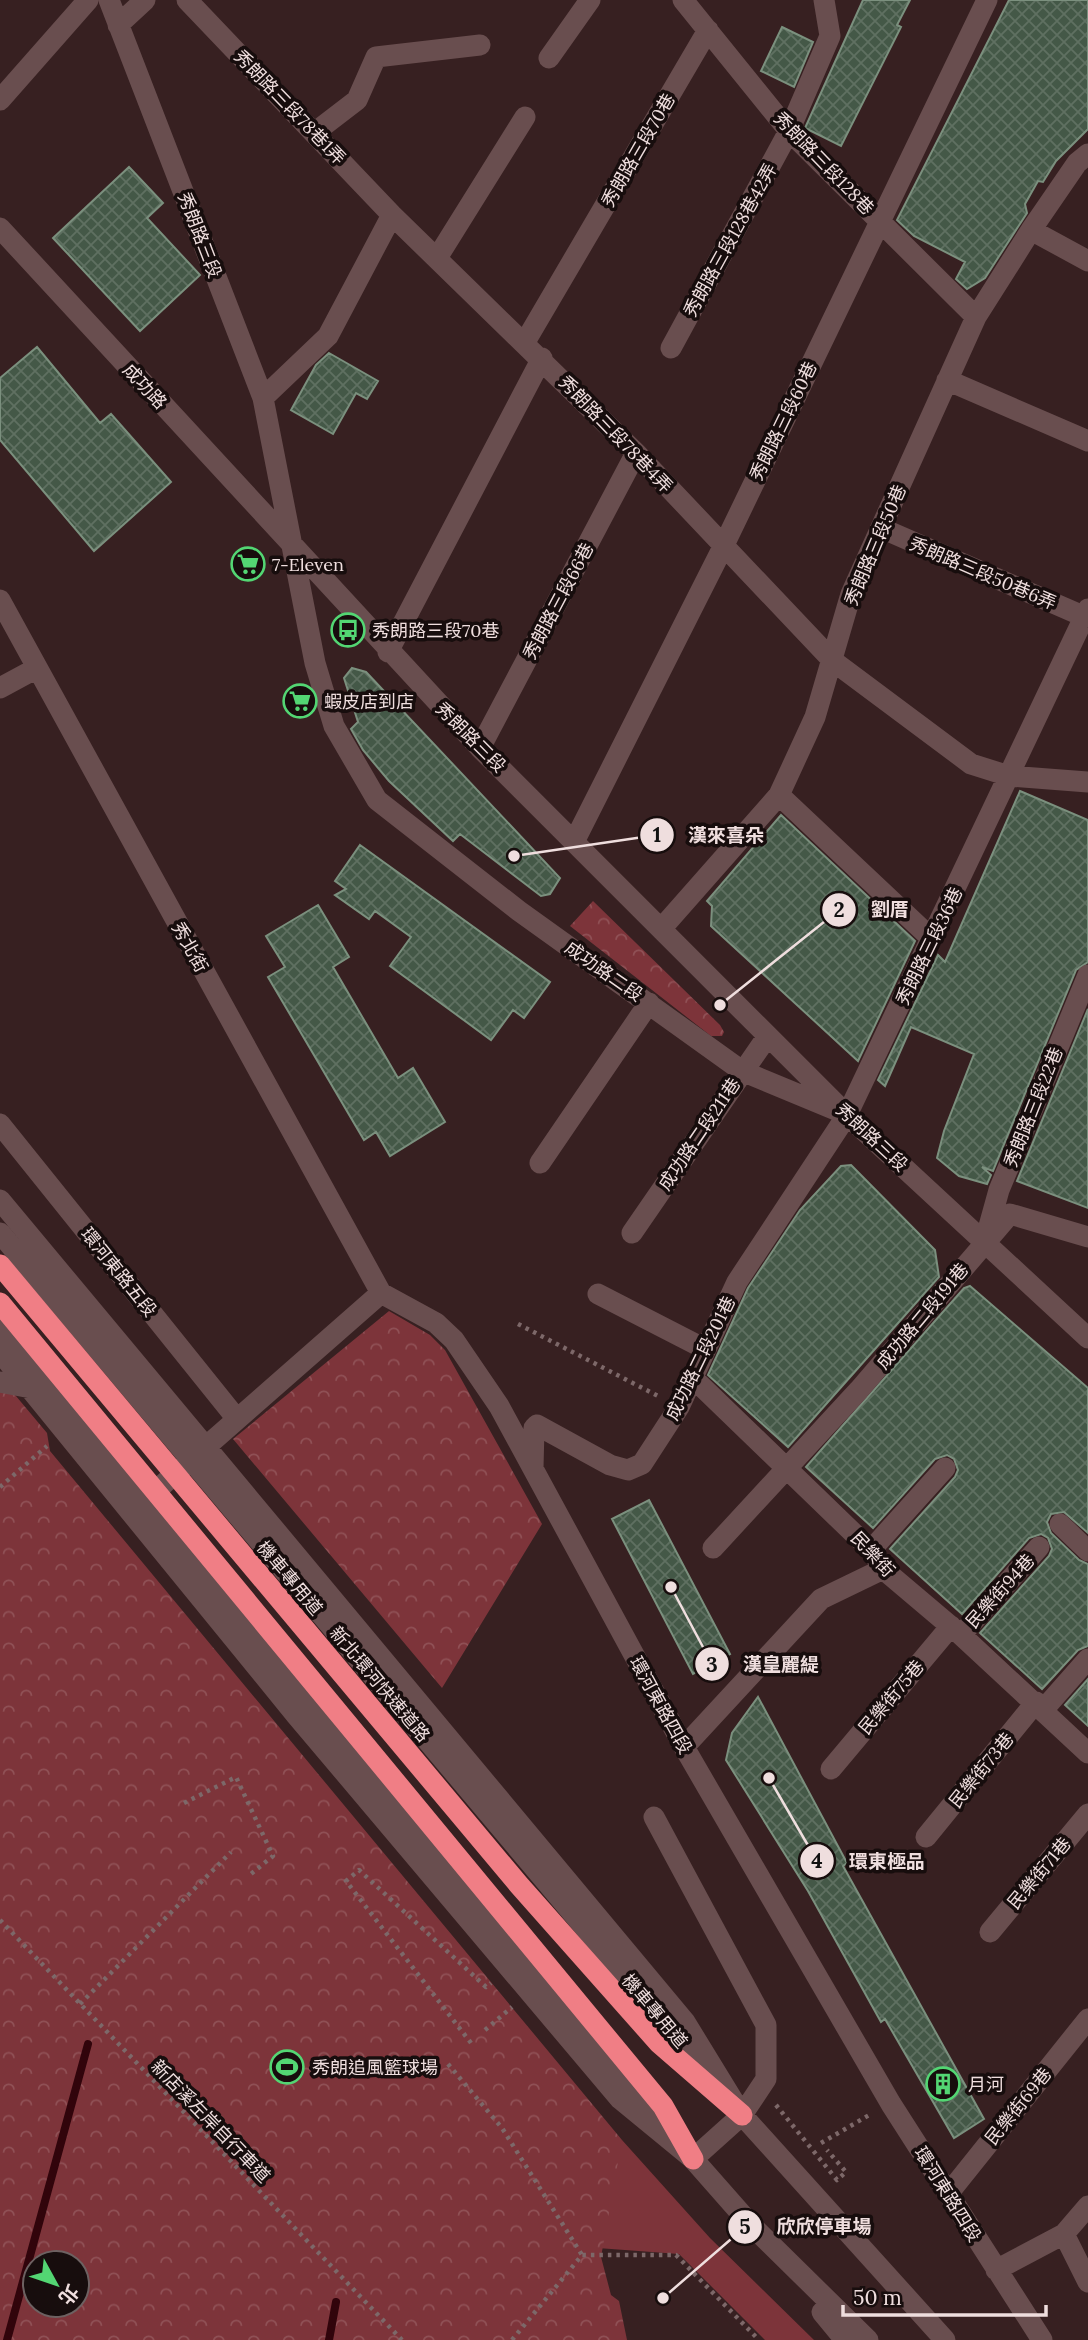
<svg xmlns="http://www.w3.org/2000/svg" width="1088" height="2340" font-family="Lora,'Noto Sans TC',serif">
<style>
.green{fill:#7d343a}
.forest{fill:url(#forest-crowns);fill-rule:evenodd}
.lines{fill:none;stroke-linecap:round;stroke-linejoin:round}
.stream{stroke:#31040b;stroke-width:8}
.building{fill:url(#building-cross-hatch);stroke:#7b907e;stroke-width:2}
.path{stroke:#7d6869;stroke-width:4.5;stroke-dasharray:3.5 5;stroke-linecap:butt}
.minor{stroke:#694e4f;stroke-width:21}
.highway{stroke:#f07e85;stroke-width:21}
.labels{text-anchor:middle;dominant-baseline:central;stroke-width:7;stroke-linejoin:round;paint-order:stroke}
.street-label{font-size:18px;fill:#efdede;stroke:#170d0d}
.poi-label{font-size:18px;fill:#efdede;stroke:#170d0d;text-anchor:start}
.leader{fill:none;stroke:#efdede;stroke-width:2.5}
.callout-dot{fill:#efdede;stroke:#170d0d;stroke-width:2.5}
.mark-label{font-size:21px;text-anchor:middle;font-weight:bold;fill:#111}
.callout-label{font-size:19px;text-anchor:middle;font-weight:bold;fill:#efdede;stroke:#170d0d;stroke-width:7;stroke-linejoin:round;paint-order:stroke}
</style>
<defs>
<pattern id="forest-crowns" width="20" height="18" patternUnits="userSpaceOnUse" patternTransform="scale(1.75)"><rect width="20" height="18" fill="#7d343a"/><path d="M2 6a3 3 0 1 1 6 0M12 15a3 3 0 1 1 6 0" fill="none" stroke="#905156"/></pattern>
<pattern id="building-cross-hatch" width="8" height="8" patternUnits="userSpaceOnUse" patternTransform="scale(1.75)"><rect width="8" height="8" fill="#445847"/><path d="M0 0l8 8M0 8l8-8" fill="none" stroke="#5f7061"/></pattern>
</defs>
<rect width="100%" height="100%" fill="#372021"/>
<!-- green -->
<path class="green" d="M622,2140L710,2238L814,2340H765L679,2254L584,2247L611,2148Z"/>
<!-- forest -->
<path class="forest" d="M593,901L720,1025L724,1032L722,1036H711L570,926Z
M389,1311L430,1335L445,1350L542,1524L442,1688L233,1439Z
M0,1377L47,1433L50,1451L622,2140L601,2257L611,2295L619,2301L627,2340H0ZM35,2263H77V2305H35Z"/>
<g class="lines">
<!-- stream -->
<path class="stream" d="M7,2340L88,2044
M329,2340L336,2302"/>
</g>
<!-- building -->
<path class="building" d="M863,0H910L897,25L901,27L841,146L805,128Z
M1009,0H1088V129L1056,161L1043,182L1038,181L1025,204L1027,213L985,278L967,289L956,279L965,262L914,236L897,220Z
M782,27L813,42L794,87L761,71Z
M129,167L163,203L147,218L200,275L140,331L53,238Z
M37,347L100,423L111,414L171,482L94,551L0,440V378Z
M329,353L378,381L367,399L356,393L333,434L291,410L316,365Z
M352,668L366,672L560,878L550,894L541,896L460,834L453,841L389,781L363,750L351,729L358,722L344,678Z
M1020,791L1088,820V962L1076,970L993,1171L982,1167L991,1175L987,1184L959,1176L937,1158L944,1131L974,1054L911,1027L885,1086L878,1080L938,955L945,962Z
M781,815L915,941L858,1061L711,926L712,906L707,901Z
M360,845L550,982L524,1018L513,1010L491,1040L390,966L411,937L375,911L369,919L335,895L346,889L335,881Z
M318,905L349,957L333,967L398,1078L413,1068L445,1122L390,1156L376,1132L364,1140L268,977L285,967L266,936Z
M1088,1009V1208L1017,1181Z
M851,1165L935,1250L939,1277L788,1447L708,1375L748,1288L800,1210L841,1166Z
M970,1286L1088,1388V1533L1064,1512L1051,1514L1047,1522L1051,1533L1079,1560L1088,1564V1646L1078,1650L1042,1689L980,1633L1049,1556L1052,1549L1048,1538L1041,1534L1029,1538L962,1614L890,1549L955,1477L958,1470L954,1459L947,1455L935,1459L873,1528L806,1467L964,1288Z
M649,1500L730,1654L693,1674L612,1519Z
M1088,1679V1726L1065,1705Z
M758,1697L847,1863L843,1866L984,2119L954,2138L885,2019L881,2022L808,1891L726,1760L732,1733Z"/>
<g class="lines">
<!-- path -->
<path class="path" d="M518,1324L660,1397
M0,1487L47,1446
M184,1803L236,1777L273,1856L251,1874
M0,1920L402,2340
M80,2004L231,1852
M485,2030L512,2007
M471,2043L346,1881L359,1870L486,1987L491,1983
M448,2064L502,2128L582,2255
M776,2105L837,2180L846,2172L827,2150
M821,2143L871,2114
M512,2340L582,2255H676L759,2340"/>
<!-- minor -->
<path class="minor" d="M109,0L263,398L315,663L334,726L377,800L519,911L742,1071L836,1110
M187,0L392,215L636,453L833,661L971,764L1009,776L1088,782
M683,0L789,131L976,317
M118,25L145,0
M549,58L590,0
M0,100L88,0
M314,133L357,100L376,57L480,45
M0,228L480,748L847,1115L1088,1338
M1031,230L1088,261
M437,258L525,117
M525,342L708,30
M671,348L789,131L830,36L824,0
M947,380L1088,441
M263,398L328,336L392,215
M881,528L1085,617
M0,600L381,1293
M388,652L542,358
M0,688L37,668
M480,748L636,453
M779,795L932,939
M575,840L724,545L987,0
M661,929L779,795L815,717L851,594L976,317L1031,230L1077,163L1088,154
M0,1124L237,1419
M540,1163L649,1003
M0,1200L685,2022L742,2115L945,2340
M0,1233L698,2062
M632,1233L767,1037
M986,1237L999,1190L1088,975
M381,1293L436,1323L454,1340L499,1406L684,1747L891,2104L1042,2340
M598,1294L705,1349
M0,1328L658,2118
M0,1352L296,1715L620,2099L693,2159L752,2226L868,2340
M694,1379L871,1550L883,1569L961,1635L1088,1753
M0,1382L31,1388
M533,1468L534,1428L537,1425L610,1465L628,1470L642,1464L679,1407L737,1282L847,1115L1088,609
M143,1502L381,1293
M1060,1524L1088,1551
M713,1548L859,1390L1010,1214L1088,1237
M871,1550L945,1468
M961,1635L1039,1547
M1043,1710L1088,1659
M684,1747L821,1599L883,1569
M831,1769L951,1626
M654,1817L766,2025V2079L742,2115L693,2159
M926,1837L1036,1702
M990,1932L1088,1814
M948,2194L1088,2019
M1064,2234L1088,2282
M996,2270L1064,2234L1088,2206
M822,2312L845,2340"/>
<!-- highway -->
<path class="highway" d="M0,1265L519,1885L659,2043L742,2115
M0,1303L663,2106L693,2159"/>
</g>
<!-- icons -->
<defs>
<symbol id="supermarket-ring" viewBox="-11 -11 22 22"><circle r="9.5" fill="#170d0d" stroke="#53d673" stroke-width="1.5"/><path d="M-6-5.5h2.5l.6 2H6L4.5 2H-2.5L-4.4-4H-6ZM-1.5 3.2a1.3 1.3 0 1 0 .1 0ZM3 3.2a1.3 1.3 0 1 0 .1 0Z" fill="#53d673"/></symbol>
<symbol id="bus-ring" viewBox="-11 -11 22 22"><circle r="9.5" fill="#170d0d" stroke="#53d673" stroke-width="1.5"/><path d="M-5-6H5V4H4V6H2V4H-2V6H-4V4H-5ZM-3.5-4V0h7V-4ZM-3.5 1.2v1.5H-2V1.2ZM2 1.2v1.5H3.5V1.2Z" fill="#53d673"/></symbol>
<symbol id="stadium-ring" viewBox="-11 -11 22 22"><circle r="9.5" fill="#170d0d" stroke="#53d673" stroke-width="1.5"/><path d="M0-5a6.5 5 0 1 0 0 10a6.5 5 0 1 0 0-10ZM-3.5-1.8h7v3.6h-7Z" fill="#53d673"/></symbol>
<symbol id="building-ring" viewBox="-11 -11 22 22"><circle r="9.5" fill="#170d0d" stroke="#53d673" stroke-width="1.5"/><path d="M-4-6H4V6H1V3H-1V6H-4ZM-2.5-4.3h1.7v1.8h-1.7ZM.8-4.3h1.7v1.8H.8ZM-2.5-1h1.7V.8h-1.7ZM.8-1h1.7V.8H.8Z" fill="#53d673"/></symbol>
</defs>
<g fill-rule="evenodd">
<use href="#supermarket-ring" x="229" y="545" width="38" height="38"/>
<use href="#bus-ring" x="329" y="611" width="38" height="38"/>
<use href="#supermarket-ring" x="281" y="682" width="38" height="38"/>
<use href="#stadium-ring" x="268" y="2048" width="38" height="38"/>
<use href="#building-ring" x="924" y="2065" width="38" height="38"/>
</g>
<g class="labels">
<!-- street labels -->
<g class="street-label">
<text transform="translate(290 107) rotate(46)">秀朗路三段78巷1弄</text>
<text transform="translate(638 150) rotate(-60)">秀朗路三段70巷</text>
<text transform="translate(824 163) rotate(46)">秀朗路三段128巷</text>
<text transform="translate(200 235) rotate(69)">秀朗路三段</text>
<text transform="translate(730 240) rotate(-61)">秀朗路三段128巷42弄</text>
<text transform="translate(145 386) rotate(47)">成功路</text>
<text transform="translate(783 421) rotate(-64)">秀朗路三段60巷</text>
<text transform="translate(616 434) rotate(46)">秀朗路三段78巷4弄</text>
<text transform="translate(875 545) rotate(-67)">秀朗路三段50巷</text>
<text transform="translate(983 573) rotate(23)">秀朗路三段50巷6弄</text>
<text transform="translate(558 601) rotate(-62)">秀朗路三段66巷</text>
<text transform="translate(471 737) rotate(45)">秀朗路三段</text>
<text transform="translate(929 946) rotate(-64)">秀朗路三段36巷</text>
<text transform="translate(190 947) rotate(61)">秀北街</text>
<text transform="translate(604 971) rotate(35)">成功路二段</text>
<text transform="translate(1033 1107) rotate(-68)">秀朗路三段22巷</text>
<text transform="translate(699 1134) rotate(-56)">成功路二段211巷</text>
<text transform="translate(872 1137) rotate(43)">秀朗路三段</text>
<text transform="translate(119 1272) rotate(51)">環河東路五段</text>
<text transform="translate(922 1316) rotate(-50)">成功路二段191巷</text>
<text transform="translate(700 1358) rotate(-64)">成功路二段201巷</text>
<text transform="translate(873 1554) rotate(47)">民樂街</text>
<text transform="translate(290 1578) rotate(50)">機車專用道</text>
<text transform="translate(1000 1591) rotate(-48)">民樂街94巷</text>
<text transform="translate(380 1684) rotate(50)">新北環河快速道路</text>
<text transform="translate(891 1697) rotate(-50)">民樂街75巷</text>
<text transform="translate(661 1705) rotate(61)">環河東路四段</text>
<text transform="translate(981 1770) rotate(-51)">民樂街73巷</text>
<text transform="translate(1039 1873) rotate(-50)">民樂街71巷</text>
<text transform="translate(655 2011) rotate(50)">機車專用道</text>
<text transform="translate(1018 2106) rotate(-51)">民樂街69巷</text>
<text transform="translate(211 2121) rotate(46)">新店溪左岸自行車道</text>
<text transform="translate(948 2194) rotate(58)">環河東路四段</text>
</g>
<!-- poi labels -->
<g class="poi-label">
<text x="272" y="564">7-Eleven</text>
<text x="372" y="630">秀朗路三段70巷</text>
<text x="324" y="701">蝦皮店到店</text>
<text x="312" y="2067">秀朗追風籃球場</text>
<text x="968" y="2084">月河</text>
</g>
</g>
<!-- callouts -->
<path class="leader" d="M514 856L657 835M720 1005L839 910M671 1587L712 1664M769 1778L817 1861M663 2298L745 2227"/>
<g class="callout-dot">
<circle cx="514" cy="856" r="7"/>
<circle cx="720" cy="1005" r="7"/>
<circle cx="671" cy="1587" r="7"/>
<circle cx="769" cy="1778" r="7"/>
<circle cx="663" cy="2298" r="7"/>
<circle cx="657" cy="835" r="18"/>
<circle cx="839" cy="910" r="18"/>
<circle cx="712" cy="1664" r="18"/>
<circle cx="817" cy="1861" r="18"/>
<circle cx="745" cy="2227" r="18"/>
</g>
<g class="mark-label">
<text x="657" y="842">1</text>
<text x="839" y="917">2</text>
<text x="712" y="1672">3</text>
<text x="817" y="1868">4</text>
<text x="745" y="2234">5</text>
</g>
<g class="callout-label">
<text x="726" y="842">漢來喜朵</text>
<text x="890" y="916">劉厝</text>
<text x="781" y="1671">漢皇麗緹</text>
<text x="887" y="1868">環東極品</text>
<text x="824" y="2233">欣欣停車場</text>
</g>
<!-- north arrow -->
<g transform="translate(56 2284) rotate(130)"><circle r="33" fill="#170d0d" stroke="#6d6161" stroke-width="2"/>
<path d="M0-5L12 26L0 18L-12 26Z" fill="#53d673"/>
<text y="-10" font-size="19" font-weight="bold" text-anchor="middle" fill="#efdede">北</text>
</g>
<!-- scale -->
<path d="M843 2305v10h203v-10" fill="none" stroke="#efdede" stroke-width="3.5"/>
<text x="853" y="2305" font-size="21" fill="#efdede" stroke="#170d0d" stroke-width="5" paint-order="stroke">50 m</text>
</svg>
